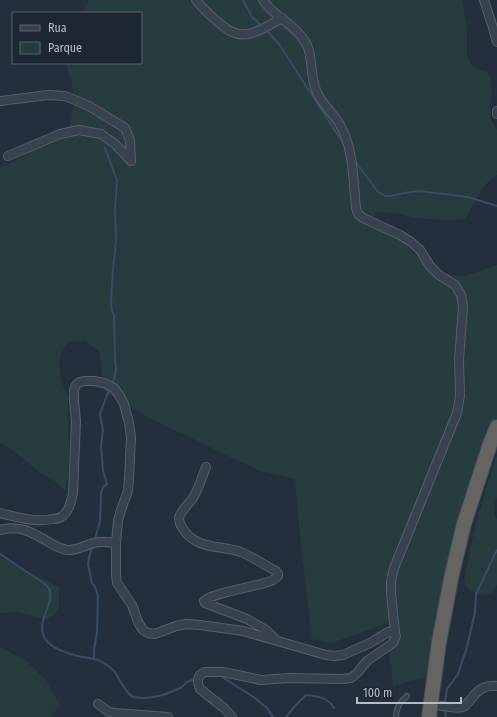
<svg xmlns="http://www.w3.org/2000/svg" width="497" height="717" font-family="'Fira Sans Condensed',sans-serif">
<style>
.green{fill:#263c3f}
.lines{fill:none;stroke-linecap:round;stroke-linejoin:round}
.stream{stroke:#394c67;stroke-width:2}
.service-casing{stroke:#565f6c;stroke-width:6}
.minor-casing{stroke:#565f6c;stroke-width:10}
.trunk-casing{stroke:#434c59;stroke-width:16}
.service{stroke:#38414e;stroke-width:4}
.minor{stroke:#38414e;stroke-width:8}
.trunk{stroke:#656462;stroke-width:14}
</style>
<rect width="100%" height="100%" fill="#242f3e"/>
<!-- green -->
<path class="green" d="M89,0H462L467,30V55L471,64L478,69L487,72L490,77L492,89L490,105L491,120L497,130V175L492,178L482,188L479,195L465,219L446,220L415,218L396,213L377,212L373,216L375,223L394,235L404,243L412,253L436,270L450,275L465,276L497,265V419L491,435L430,676L393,686L389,649L388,623L332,643L312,639L299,526L295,479L260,471L151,419L105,392L99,351L85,341L69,342L62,350L59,364L61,381L68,396L69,449L68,475L65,491L56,482L40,473L14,451L3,444L0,443V167C16,163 32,150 46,141C53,137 61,134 69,131L74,101L72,84L66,63H141V13H82Z
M497,455V495L494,509L496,519L497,520V584L491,594L477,595L466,587L464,582L471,544L483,498Z
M0,557L59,587V608L54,615L47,620L18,612L0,613Z
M0,647L28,662L46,681L60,705L50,717H0Z"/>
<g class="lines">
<!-- stream -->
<path class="stream" d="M243,0L252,17L262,26
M265,29L279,44L345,146
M105,148L117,181L115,209L116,242L113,269L111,303L112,311L114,315L115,358L116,369L113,384
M355,161L378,192L385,196H391L404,193L419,191L468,197L497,206
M95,539L100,521L101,493L103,487L107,484L103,471L101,446L103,430L100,414L107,395L111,388
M93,545L89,557L88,565L92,583L95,587L98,596L97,632L94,650V659
M0,554L45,584C62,598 32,620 46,640C51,648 69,654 78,656C86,658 95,658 102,662C106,664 110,667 114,671C119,677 126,695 134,697C150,700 164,695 178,689L182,687L187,682L195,679
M219,675L255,698L267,708L273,717
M445,701L447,689L458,674L467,647L475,612L476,594L497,550
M445,711L446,717
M286,717L296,705L306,695C317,696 329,698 334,708"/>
<defs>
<path id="service" d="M396,717C397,706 399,703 407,696"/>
<path id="minor" d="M196,0C203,9 220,25 230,31C236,34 242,35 248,34C260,32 271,24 282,18
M263,0C274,17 296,25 306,43C313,54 310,76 316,90C321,104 333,112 340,125C354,149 353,181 356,208L358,214L363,218L400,235L411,242L420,250L430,266L439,275L455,285L461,295L463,306L459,360L460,396L457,413L394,568L391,581V593L395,633
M484,0L493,28L497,42
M0,101L48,95L65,96L89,106L125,128L130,140L131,161L115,144L101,134L79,130L60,134L8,156
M497,111V114
M206,467C202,477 199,488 193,498C189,504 181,510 179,518C179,522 181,526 183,529C197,550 220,545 241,552C253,557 264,565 276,571L278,574V576C274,581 268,582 261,584C250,587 210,594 204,601L205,603L247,619L266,630L275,639
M0,513C17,517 35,523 52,519C55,519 58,519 61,517C69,512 71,502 73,493L76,421L74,401V390L76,385L80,382L85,381H94L104,383L114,388L119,395L124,404L129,423L131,437L129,479L128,491L121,510L118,521L116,543V575L117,583L132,605L138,622L143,630L148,633L155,634L176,626L186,624L200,625L243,631L326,655L334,656L343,655L370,643L388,632L395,633L396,636L393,643L367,661L357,673L351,678L343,679L289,678L261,680L223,672H205L200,675L198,679V683L200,689L224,708L232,717
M0,530C22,524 34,534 52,544C57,547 62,549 67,550C76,551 85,545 94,543C101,541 109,542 116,543
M98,704L109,712L114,713L168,717
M431,704C439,705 455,710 463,707C467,705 469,701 472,698C478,689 487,685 497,686"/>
<path id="trunk" d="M429,717L439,642L452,574L464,524L490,444L497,427"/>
</defs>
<!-- service casing -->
<use href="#service" class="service-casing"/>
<!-- minor casing -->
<use href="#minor" class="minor-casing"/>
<!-- trunk casing -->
<use href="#trunk" class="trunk-casing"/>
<!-- service -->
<use href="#service" class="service"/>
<!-- minor -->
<use href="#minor" class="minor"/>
<!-- trunk -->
<use href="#trunk" class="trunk"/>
</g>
<!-- legend -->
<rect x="12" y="12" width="130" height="52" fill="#1d2633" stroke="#59626f"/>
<rect x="20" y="25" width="20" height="6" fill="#38414e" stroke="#59626f"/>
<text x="48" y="32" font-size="12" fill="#b4bcc9">Rua</text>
<rect x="20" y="42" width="20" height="12" fill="#263c3f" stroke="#59626f"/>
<text x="48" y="52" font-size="12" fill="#b4bcc9">Parque</text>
<!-- scale -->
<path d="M357 697v6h104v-6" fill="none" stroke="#b4bcc9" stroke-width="2"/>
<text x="363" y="697" font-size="12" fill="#b4bcc9" stroke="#1d2633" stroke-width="3" paint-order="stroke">100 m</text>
</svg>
